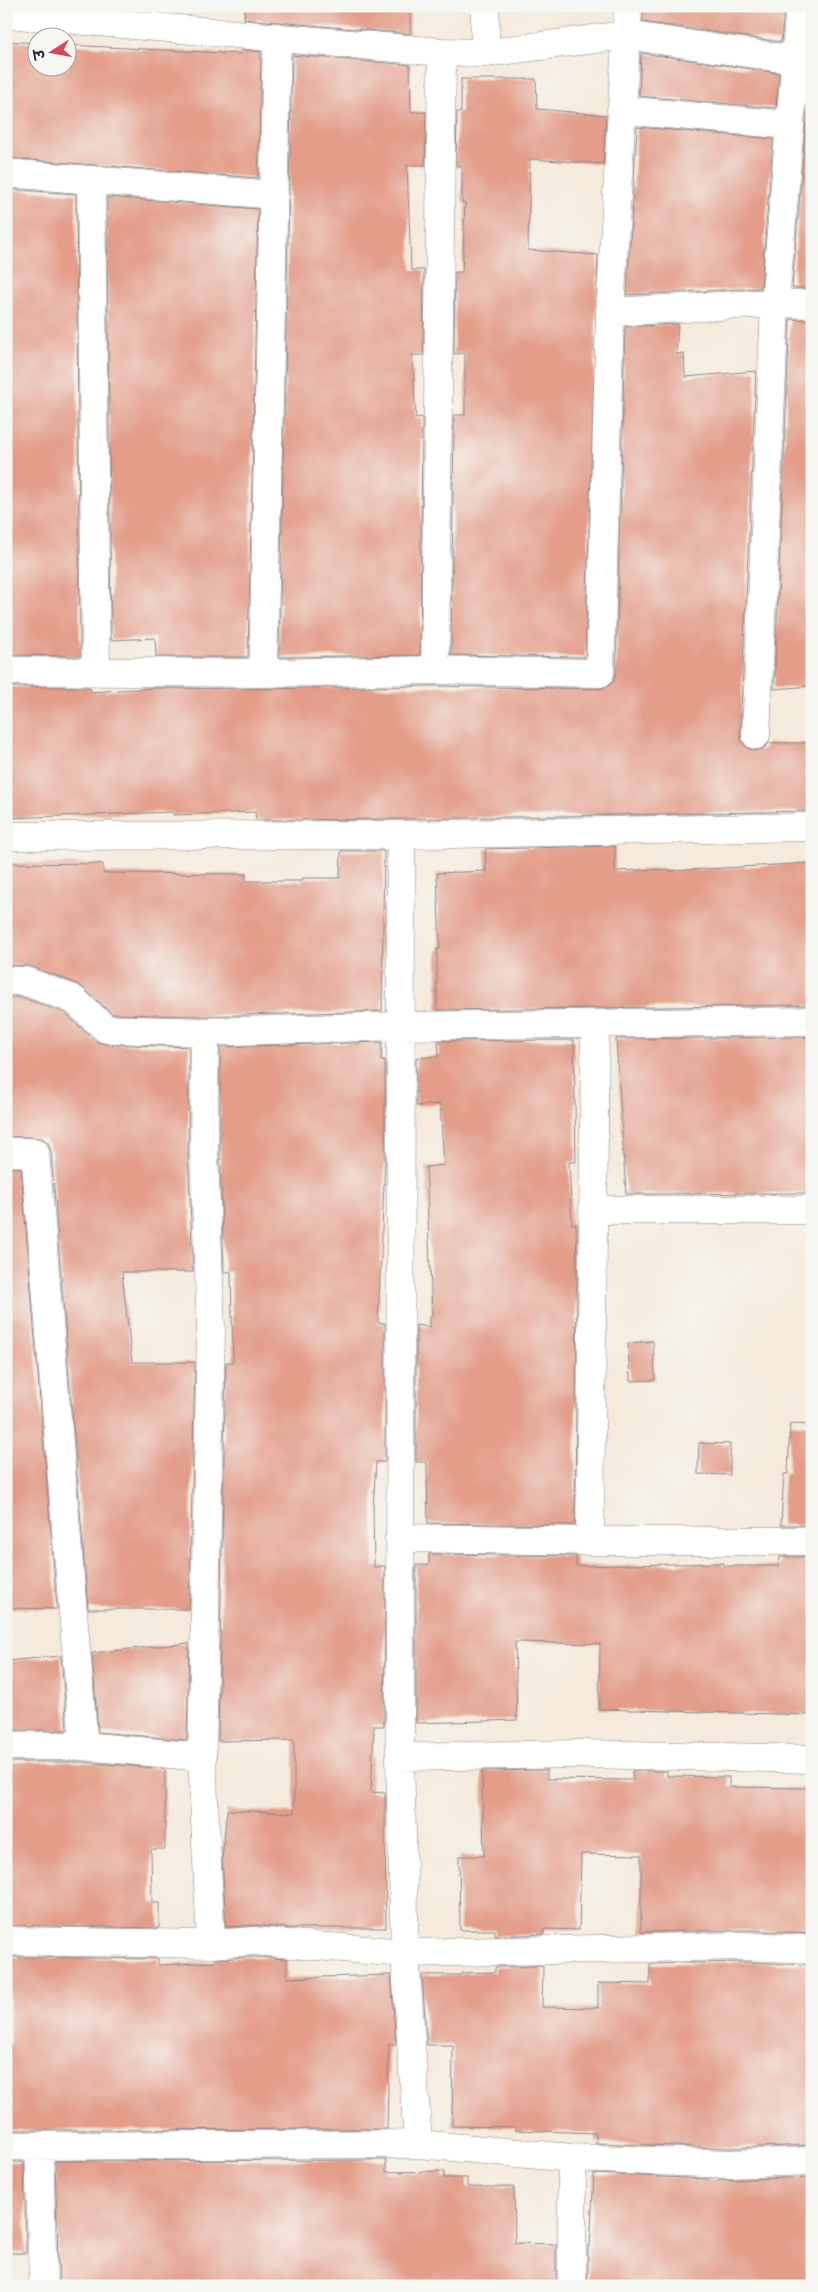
<svg xmlns="http://www.w3.org/2000/svg" width="818" height="2292" font-family="'Indie Flower','Playpen Sans Deva',sans-serif">
<style>
.building{fill:#e39d89}
.lines{fill:none;stroke-linecap:round;stroke-linejoin:round}
.minor-casing{stroke:#8c868b;stroke-width:29}
.minor{stroke:#fff;stroke-width:28}
</style>
<rect width="100%" height="100%" fill="#f6f6f2"/>
<filter id="ink" filterUnits="userSpaceOnUse"><feTurbulence type="fractalNoise" baseFrequency=".02" numOctaves="2"/><feDisplacementMap in="SourceGraphic" scale="10" xChannelSelector="R" yChannelSelector="G"/><feConvolveMatrix kernelMatrix="1 2 1 2 8 2 1 2 1" color-interpolation-filters="sRGB"/></filter>
<filter id="wash" filterUnits="userSpaceOnUse"><feTurbulence type="fractalNoise" baseFrequency=".0096" numOctaves="4" result="noise"/><feDisplacementMap in="SourceGraphic" scale="20" xChannelSelector="R" yChannelSelector="G"/><feGaussianBlur stdDeviation="1.12" result="paint"/><feColorMatrix in="noise" values="0 0 0 0 0 0 0 0 0 0 0 0 0 0 0 0 0 1.4 0 .05"/><feComposite in="paint" operator="in"/></filter>
<g filter="url(#wash)">
<rect width="100%" height="100%" fill="#f5eadb"/>
<g id="blocks">
<!-- building -->
<path class="building" d="M245,6H410V34L244,19Z
M644,6H784L781,42L643,22Z
M6,41L38,43V68H68V45L241,54L242,50L261,52L258,178L6,158Z
M641,53L779,73L776,108L639,96Z
M292,55L410,65L411,112H426L425,165H407L411,267L412,270H424L423,355H412L416,418L422,417L420,655L279,657Z
M810,76H812V288H792Z
M461,79H536L537,109L606,115L603,164L530,159L528,250L598,255L585,657L451,655L454,415H465V353L454,354L455,272H462L464,229L465,203H462V166H456L457,112H461Z
M637,127L773,139L761,288L627,295Z
M6,189L76,194L80,656L6,655Z
M107,197L258,209L248,657H156L155,638L111,640Z
M790,319L812,320V686L774,689Z
M678,324L676,354L684,353L685,377L756,371L740,735L742,742L747,748L755,751L763,749L769,743H812V811L401,819L256,820L255,812L173,815V812L6,818V687H90L91,692L152,688L263,689L435,686L600,689L608,686L614,681L616,673L625,327Z
M615,846V871L669,869L670,871L812,863V1005L437,1010V949H440L437,873L486,871L485,849Z
M341,851H384L382,1011L205,1016L112,1014L78,984L29,966L6,965V863L103,864V873L246,874V881H302L303,878H340Z
M6,997H21L65,1013L95,1041L105,1044L189,1047L188,1154L193,1272H122L132,1362H195L189,1609H88L51,1151L48,1143L42,1138L6,1136Z
M812,1037V1193L626,1194L616,1039Z
M574,1040L576,1162H569L572,1224H576L577,1270L575,1525L428,1523L427,1462H416V1325L430,1327V1316H432L426,1167L444,1165L440,1104L416,1106V1058L439,1056L438,1041Z
M382,1042L381,1060H385V1161L378,1323H385V1462H376L373,1509L374,1567L385,1566L384,1726H374L371,1792L385,1793L386,1928H286L255,1925L226,1927L222,1858L227,1810L294,1813V1740L218,1741L226,1362H233L231,1272H224L220,1154V1047Z
M6,1168H21L57,1609L6,1608Z
M653,1341L655,1380L630,1381L628,1343Z
M790,1424L812,1425L810,1525H781L784,1474H788Z
M699,1443L730,1444V1475L698,1474Z
M429,1554L576,1556V1566L723,1563V1566H779L780,1557H809L808,1575H812V1715L599,1709L600,1644L515,1642L517,1720L416,1723V1565H429Z
M189,1643L187,1740L98,1732L92,1653Z
M61,1656L67,1730H6V1661Z
M6,1762H83L165,1769V1849H151L152,1903H159V1928L6,1925Z
M547,1770V1779L633,1780L632,1771H667V1776L729,1777V1787L812,1788V1933L743,1930L641,1932V1855L581,1854L579,1930L544,1929V1934L495,1936V1930H460L459,1856H484L482,1771Z
M9,1957L158,1959V1965L215,1962V1959L254,1957L287,1959V1978L391,1975L396,2044H389L387,2129L6,2130V2054H10Z
M743,1962L812,1965V2145L730,2148L596,2143V2133L515,2130V2127L452,2126L453,2045H427L422,1975H461V1973L495,1972V1967L543,1966L542,2007L598,2008V1983L650,1984V1964Z
M386,2160V2172L444,2171V2178H467V2187H514L515,2243L556,2244V2286H59L55,2161Z
M6,2162H24L26,2253H6Z
M594,2174L729,2180L812,2177V2286H588V2246H590Z"/>
</g>
</g>
<g filter="url(#ink)">
<use href="#blocks" fill-opacity="0" stroke="#8c868b" stroke-width="1"/>
<g class="lines">
<defs>
<path id="minor" d="M6,14L442,52L485,53L625,35L795,60H812
M485,53V6
M621,110L790,125
M6,173L274,195
M91,180L96,672
M610,312L775,303L812,304
M435,670L442,52
M6,671L263,673L435,670L600,673L610,312L628,6
M263,673L277,37
M756,735L775,303L800,6
M401,835L400,1757L405,1953L418,2144
M6,836L401,835L812,827
M6,981H24L73,999L106,1029L205,1032L401,1026L812,1021
M205,1032L204,1154L211,1329L202,1757L211,1944
M6,1152H35L84,1746
M593,1210H812
M399,1538L590,1541H812
M590,1541L595,1025
M6,1746H84L202,1757
M400,1757L584,1754L812,1759
M6,1941L211,1944L254,1941L405,1953L743,1946L812,1949
M6,2146L418,2144L572,2158V2286
M39,2146L43,2286
M572,2158L730,2164L812,2161"/>
</defs>
<!-- minor casing -->
<use href="#minor" class="minor-casing"/>
<!-- minor -->
<use href="#minor" class="minor"/>
</g>
</g>
<!-- margin -->
<rect width="818" height="2292" fill="none" stroke="#f6f6f2" stroke-width="25"/>
<!-- north arrow -->
<g transform="translate(52 52) rotate(259)"><circle r="24" fill="#f6f6f2" stroke="#a1a1a9"/>
<path d="M0-4L9 19L0 12L-9 19Z" fill="#d1495b"/>
<text y="-8" font-size="14" font-weight="bold" text-anchor="middle" fill="#22223b">उ</text>
</g>
</svg>
